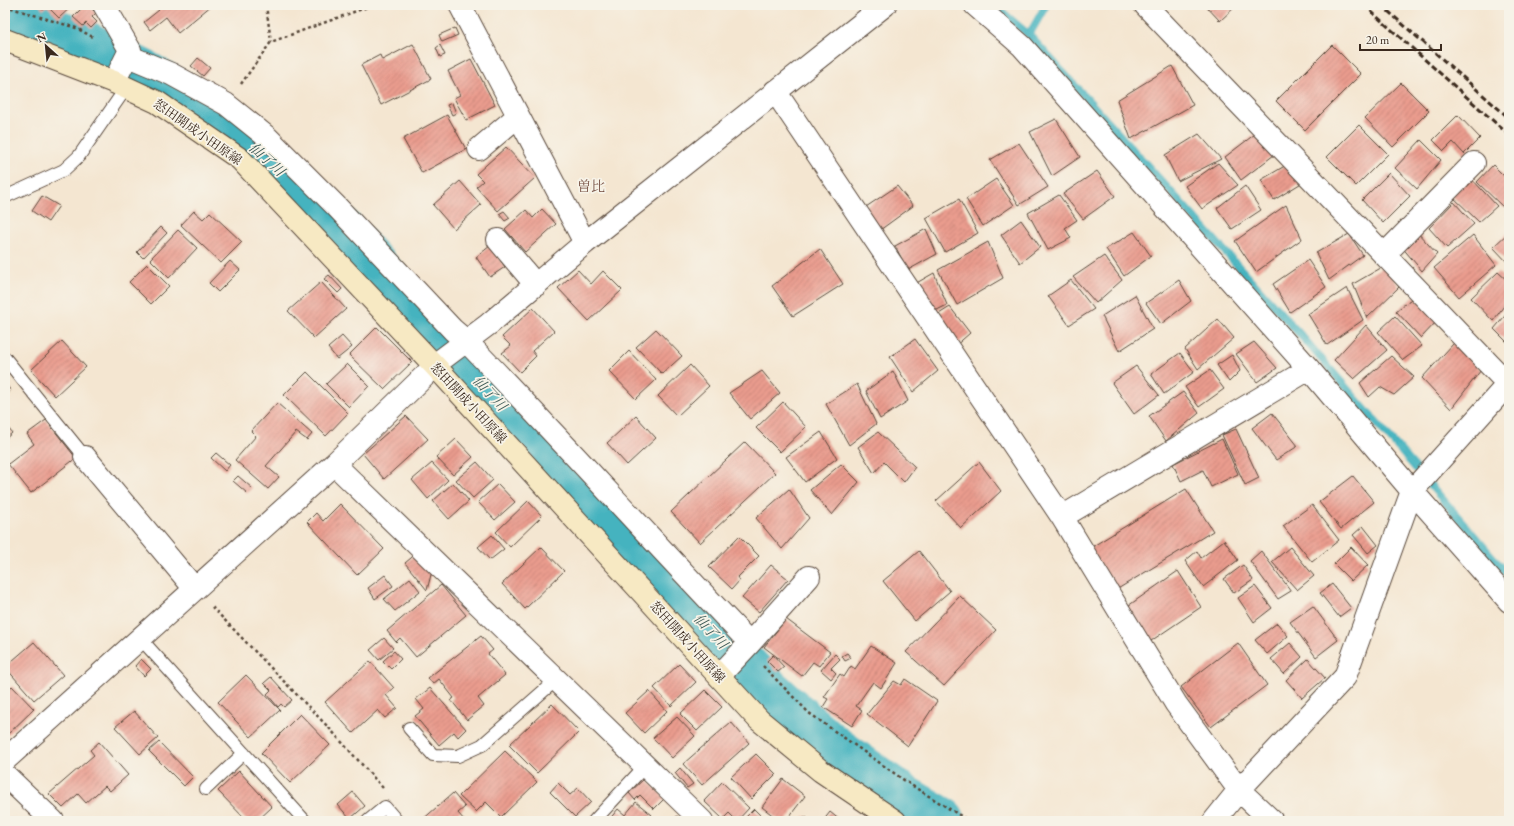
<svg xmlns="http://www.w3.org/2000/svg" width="1514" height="826" font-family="'EB Garamond','Noto Serif JP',serif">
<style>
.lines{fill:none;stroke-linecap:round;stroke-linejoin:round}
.stream{stroke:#44b3bf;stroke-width:8}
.river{stroke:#44b3bf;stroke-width:49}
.building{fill:url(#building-hatch)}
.service-casing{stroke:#574639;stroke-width:14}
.minor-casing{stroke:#574639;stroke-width:24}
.secondary-casing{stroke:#574639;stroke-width:24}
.path{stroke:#574639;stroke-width:2.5;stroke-dasharray:3 3;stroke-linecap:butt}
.service{stroke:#fff;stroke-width:12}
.minor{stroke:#fff;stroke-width:22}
.secondary{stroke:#f7e9c3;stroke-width:22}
.rail{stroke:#3b2a1e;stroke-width:3;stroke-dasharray:6 3;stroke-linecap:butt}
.labels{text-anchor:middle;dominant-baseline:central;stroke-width:3.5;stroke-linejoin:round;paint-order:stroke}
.street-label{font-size:13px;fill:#3b2a1e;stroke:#f7f3e8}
.water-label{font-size:14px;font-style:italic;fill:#3e5a56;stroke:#f7f3e8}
.neighbourhood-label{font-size:14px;fill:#785245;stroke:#f7f3e8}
</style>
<defs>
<pattern id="building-hatch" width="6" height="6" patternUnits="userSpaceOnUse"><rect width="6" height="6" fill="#ea9c8e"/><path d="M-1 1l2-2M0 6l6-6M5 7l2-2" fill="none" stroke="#bf7f73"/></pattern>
</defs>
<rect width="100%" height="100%" fill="#f7f3e8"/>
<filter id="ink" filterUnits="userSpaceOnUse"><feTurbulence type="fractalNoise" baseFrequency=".025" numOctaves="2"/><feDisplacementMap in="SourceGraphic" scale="8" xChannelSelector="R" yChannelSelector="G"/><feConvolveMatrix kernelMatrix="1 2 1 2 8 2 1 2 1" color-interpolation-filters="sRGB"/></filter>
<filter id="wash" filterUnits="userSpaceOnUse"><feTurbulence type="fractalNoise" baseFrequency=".012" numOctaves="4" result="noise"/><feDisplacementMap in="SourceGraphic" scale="16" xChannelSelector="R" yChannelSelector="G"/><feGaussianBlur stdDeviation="0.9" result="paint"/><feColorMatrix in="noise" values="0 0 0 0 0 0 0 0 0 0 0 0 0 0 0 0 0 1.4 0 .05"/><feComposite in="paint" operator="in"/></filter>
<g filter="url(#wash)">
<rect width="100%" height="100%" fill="#f4e6d1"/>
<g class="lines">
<!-- stream -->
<path class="stream" d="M994,5L1029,35L1305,340L1509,576
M1029,35L1046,5"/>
<!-- river -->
<path class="river" d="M5,17L81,43L143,74L219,118L280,169L344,235L437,338L766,690L830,747L903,799L941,821"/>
</g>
<g id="blocks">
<!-- building -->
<path class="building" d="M39,5H73L59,18L47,6L43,10Z
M85,5H88L96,13L92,17L97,22L91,28L86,23L83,26L73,17Z
M155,5H212L178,33L166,17L150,30L144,22L159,10Z
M1205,5H1237L1220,21Z
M455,28L458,35L442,42L439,35Z
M413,44L431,79L381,105L361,65L380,55L382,60Z
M440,45L445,55L440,57L436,48Z
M1332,45L1361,74L1305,130L1276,101Z
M198,58L210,68L203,76L191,66Z
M471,59L495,105L466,120L454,98L460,95L448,71Z
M1172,66L1193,105L1131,139L1117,100Z
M1401,83L1429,111L1393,147L1365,118Z
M452,103L456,113L452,115L447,105Z
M447,115L466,149L422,173L403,139Z
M1458,115L1480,138L1464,154L1453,142L1444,151L1433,140Z
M1056,119L1080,157L1052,176L1030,132Z
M1359,125L1388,154L1356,186L1327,157Z
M1199,134L1221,159L1178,181L1165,155Z
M1255,134L1274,155L1241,180L1225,157Z
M1421,140L1441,160L1417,189L1395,168Z
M1019,143L1048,187L1019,205L990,160Z
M506,147L535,178L498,211L476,187L483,181L476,174Z
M1218,163L1238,185L1202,209L1185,186Z
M1288,164L1303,182L1274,200L1261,180Z
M1493,165L1509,181V203L1504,208L1477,182Z
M1097,171L1115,196L1083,219L1063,194Z
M1389,173L1410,196L1383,223L1362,200Z
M1470,177L1497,206L1479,222L1451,195Z
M996,179L1014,205L983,226L966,199Z
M460,181L481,205L454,229L433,205Z
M897,186L913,206L880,230L863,209Z
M1245,186L1261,210L1232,229L1217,208Z
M1059,195L1077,220L1065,228L1071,238L1048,250L1028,213Z
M42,196L59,206L48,222L32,211Z
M959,199L978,233L945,252L926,218Z
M1454,202L1474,224L1447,248L1429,228Z
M1286,205L1302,239L1256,272L1235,241Z
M542,209L556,224L525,252L505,229L526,210L533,218Z
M194,211L203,219L210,212L242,242L221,263L181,225Z
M504,211L510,218L505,221L499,214Z
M1021,220L1040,247L1020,263L1001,235Z
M161,227L167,233L143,258L137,252Z
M926,229L937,254L908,270L895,246Z
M178,230L197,248L169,278L150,259Z
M1134,232L1151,256L1124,276L1106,249Z
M1417,232L1437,254L1422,271L1401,246Z
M1509,232V264L1493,247Z
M1349,234L1363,255L1329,280L1316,253Z
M1473,235L1496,265L1459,297L1434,268Z
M988,242L1003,278L957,305L938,270Z
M490,246L505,267L490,277L476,257Z
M820,249L843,284L793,316L772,286Z
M1104,256L1122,280L1096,303L1073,277Z
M1308,260L1326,287L1290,312L1273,284Z
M230,261L240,270L218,292L209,283Z
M147,264L169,286L151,304L129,282Z
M1386,265L1399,287L1367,318L1353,284Z
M578,270L591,284L603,271L622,290L589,321L558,288Z
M1498,272L1509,282V299L1493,321L1471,298Z
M934,273L947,305L931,313L913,285Z
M329,275L342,289L338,293L324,279Z
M1071,280L1094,309L1069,325L1048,296Z
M1179,280L1191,301L1161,324L1146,303Z
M321,282L346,309L314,338L288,311Z
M1347,288L1363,320L1327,345L1308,314Z
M1135,295L1153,329L1119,351L1102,316Z
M1415,296L1437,321L1421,338L1396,311Z
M950,307L970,333L954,347L934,317Z
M533,308L554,331L532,351L536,356L520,372L502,353L511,346L502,337Z
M1509,311V344L1494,329Z
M1395,316L1422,346L1403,360L1378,332Z
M1218,319L1234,338L1198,369L1185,349Z
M1366,325L1387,350L1354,379L1334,360Z
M377,327L412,362L384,389L349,355Z
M656,329L682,356L662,374L636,347Z
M342,336L352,347L337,359L328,348Z
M915,339L938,371L913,392L890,357Z
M62,341L86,367L55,396L31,370Z
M1254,342L1277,368L1257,382L1236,354Z
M1454,343L1481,370L1451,409L1422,378Z
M629,351L656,380L636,399L609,371Z
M1180,353L1194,372L1164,394L1151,374Z
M1232,355L1240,371L1229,382L1217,365Z
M1391,356L1414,377L1394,395L1380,387L1369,397L1360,383Z
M347,364L369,386L349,407L326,384Z
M690,365L709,386L677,416L658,396Z
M1136,366L1159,395L1134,414L1112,383Z
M1210,370L1224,389L1199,407L1185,387Z
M762,371L780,393L750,419L729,393Z
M893,371L908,401L880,419L866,391Z
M307,372L348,413L326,436L284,395Z
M5,383L11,391L5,396Z
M857,384L876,424L849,445L826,404Z
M1183,392L1199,413L1166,441L1149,416Z
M783,402L806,427L780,452L756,428Z
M277,403L312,434L307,440L296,432L266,466L279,477L268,489L235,460L256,436L251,431Z
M1272,413L1298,446L1276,460L1252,428Z
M406,416L428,439L384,479L363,454Z
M636,416L656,438L627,465L607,443Z
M46,420L76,458L31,493L8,464L34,444L27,434Z
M5,424L12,433L5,439Z
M1236,429L1259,478L1245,485L1222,435Z
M821,432L837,458L805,482L786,457Z
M878,432L915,467L904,482L884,462L874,473L858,447Z
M456,439L473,457L453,475L436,457Z
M1222,439L1238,474L1211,487L1203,470L1181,481L1173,464Z
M745,442L775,473L700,543L671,512Z
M216,453L230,465L225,471L211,458Z
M477,462L493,480L473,498L456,480Z
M979,462L1001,491L961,528L936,501Z
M432,463L448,480L428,499L412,480Z
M841,464L859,482L832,515L810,490Z
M238,476L252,488L247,493L233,481Z
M1353,476L1374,502L1341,529L1319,502Z
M453,483L469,501L449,519L433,501Z
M498,484L515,502L495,520L478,502Z
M789,489L809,518L782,549L756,518Z
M1186,489L1213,531L1116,590L1090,548Z
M528,501L542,516L510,547L496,532Z
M340,504L384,549L357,575L307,522L316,513L323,521Z
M1312,505L1339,540L1312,562L1283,526Z
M1363,526L1378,545L1368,553L1353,535Z
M492,535L504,549L490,560L478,547Z
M739,536L759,556L737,578L740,580L732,589L709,567Z
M1224,540L1238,560L1203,587L1185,561L1197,551L1201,558Z
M541,547L564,571L525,609L502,584Z
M1290,547L1314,576L1297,590L1272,562Z
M1351,547L1368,565L1351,581L1334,564Z
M919,551L950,591L915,621L883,581Z
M1261,551L1291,591L1278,599L1250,561Z
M417,553L432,571L427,590L405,563Z
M771,565L788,579L759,612L742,598Z
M1243,565L1253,580L1234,593L1224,579Z
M1178,571L1201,607L1148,643L1125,608Z
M385,575L393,586L375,599L368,588Z
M410,578L420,591L395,611L384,599Z
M1332,584L1351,608L1339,617L1320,593Z
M441,585L466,615L416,657L400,638L396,642L387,631Z
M1255,586L1272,608L1254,622L1238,598Z
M960,596L996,630L944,686L906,652Z
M1313,606L1338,640L1316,657L1290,622Z
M786,619L830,652L819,666L813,662L802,676L764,647Z
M1277,623L1288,636L1267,654L1255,640Z
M481,636L493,650L488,654L505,675L478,698L484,706L467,720L451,700L454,698L439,679L433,684L428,678Z
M384,638L393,648L379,660L370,650Z
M34,642L63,675L34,700L5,667Z
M1238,643L1267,685L1211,727L1181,687Z
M1290,643L1302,657L1284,674L1271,659Z
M871,646L897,663L881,688L873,682L856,706L862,710L852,726L823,707L828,699L824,697L840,674L844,677L851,666L855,669Z
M394,651L401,659L391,669L383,661Z
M847,653L851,658L845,661L842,656Z
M835,654L840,659L831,668L836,673L831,679L821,670Z
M773,655L784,667L778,672L767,661Z
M141,659L151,669L144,676L135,666Z
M1308,659L1325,678L1302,698L1286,680Z
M370,661L394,688L386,695L397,708L385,718L378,710L353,733L325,702Z
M679,664L696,682L671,706L654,688Z
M246,675L280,710L251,737L218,702Z
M271,677L292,700L284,707L281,704L278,707L267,694L271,690L264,683Z
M905,679L937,701L908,746L867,714L894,681L901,685Z
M12,686L34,709L5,737V693Z
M430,688L466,729L458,737L454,732L439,745L415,716L424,709L416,699Z
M705,690L722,707L697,731L680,714Z
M649,691L667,711L644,733L625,713Z
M552,704L579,732L537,773L509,745Z
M134,711L158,738L140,754L115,727Z
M300,714L330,745L290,783L261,753Z
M677,717L695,736L672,758L653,738Z
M731,722L749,743L702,785L683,764Z
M99,742L128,775L110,791L105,786L86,803L78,794L63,808L49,794L94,755L90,750Z
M159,742L193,777L184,786L149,751Z
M505,751L537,782L501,817L486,802L476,812L459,796Z
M756,754L776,774L751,799L731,777Z
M680,768L693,784L687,788L675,773Z
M239,771L272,807L257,821H247L218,791Z
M645,778L665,798L654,809L640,795L635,800L629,793Z
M783,779L805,796L786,821H780L762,807Z
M722,782L749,808L737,821L729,813L723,819L704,801Z
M558,783L570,795L578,788L591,802L575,817L550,792Z
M353,792L365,806L350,819L338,805Z
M453,793L465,807L458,813L465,821H421Z
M636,802L652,815L646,821H608L618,809L625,815Z
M754,809L766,821H742Z
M830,812L841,821H823Z
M677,816L682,821H673Z
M805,816L810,821H800Z
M159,817L163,821H154Z
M854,817L860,821H851Z"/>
</g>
</g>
<g filter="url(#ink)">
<use href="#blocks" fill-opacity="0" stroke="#574639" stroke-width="1"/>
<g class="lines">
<defs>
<path id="service" d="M5,197L64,170L79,156L126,88
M5,358L85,457
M140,638L305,821
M409,728L433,755L458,756L482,745L556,680
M206,789L244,753
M368,821L385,807L397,821
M594,821L644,767"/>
<path id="minor" d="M104,5L130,50L114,82
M460,5L585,243
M975,5L1022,46L1309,369L1412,491L1345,677L1239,790L1214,821
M1145,5L1508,384L1412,491L1509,601
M128,56L171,74L226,104L267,137L336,206L453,330L466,341C562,440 654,543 750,643L809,577
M775,91L1062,517L1176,704L1239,790L1272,821
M479,149L518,116
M498,240L536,285
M1384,255L1474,163
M85,457L195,589
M334,464L702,821
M1062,517L1309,369
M719,676L750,643
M5,760L334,464L441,360L489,324L585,243L885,5
M5,775L53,821"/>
<path id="secondary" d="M5,40L114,82L157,102L240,159L435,366L759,720L821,771L895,821"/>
</defs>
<!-- service casing -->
<use href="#service" class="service-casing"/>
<!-- minor casing -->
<use href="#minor" class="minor-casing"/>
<!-- secondary casing -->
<use href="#secondary" class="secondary-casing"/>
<!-- path -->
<path class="path" d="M266,5L271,42
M5,6L76,28L93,37
M241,84L271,42L373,5
M212,607L330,729L383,788
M763,666L809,713L911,785L969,821"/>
<!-- service -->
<use href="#service" class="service"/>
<!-- minor -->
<use href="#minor" class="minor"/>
<!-- secondary -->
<use href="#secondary" class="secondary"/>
<!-- rail -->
<path class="rail" d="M1364,5L1509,135
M1381,5L1509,118"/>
</g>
</g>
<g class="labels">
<!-- street labels -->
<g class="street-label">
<text transform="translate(198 132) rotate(35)">怒田開成小田原線</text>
<text transform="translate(469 403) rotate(47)">怒田開成小田原線</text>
<text transform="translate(688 642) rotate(48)">怒田開成小田原線</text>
</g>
<!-- water labels -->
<g class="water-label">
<text transform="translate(267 159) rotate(42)">仙了川</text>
<text transform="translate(490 393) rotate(47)">仙了川</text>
<text transform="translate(711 631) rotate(47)">仙了川</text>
</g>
<!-- neighbourhood labels -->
<g class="neighbourhood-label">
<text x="591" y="186">曽比</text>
</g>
</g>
<!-- margin -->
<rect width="1514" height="826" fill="none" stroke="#f7f3e8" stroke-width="20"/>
<!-- north arrow -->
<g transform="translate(46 46) rotate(333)" stroke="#f7f3e8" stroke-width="3" paint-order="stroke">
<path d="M0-3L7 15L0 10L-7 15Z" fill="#3b2a1e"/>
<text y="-6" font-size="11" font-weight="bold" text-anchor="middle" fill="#3b2a1e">N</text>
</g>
<!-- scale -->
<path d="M1360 44v6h81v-6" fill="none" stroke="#3b2a1e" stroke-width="2"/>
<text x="1366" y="44" font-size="12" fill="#3b2a1e" stroke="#f7f3e8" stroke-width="3" paint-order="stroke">20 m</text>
</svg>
